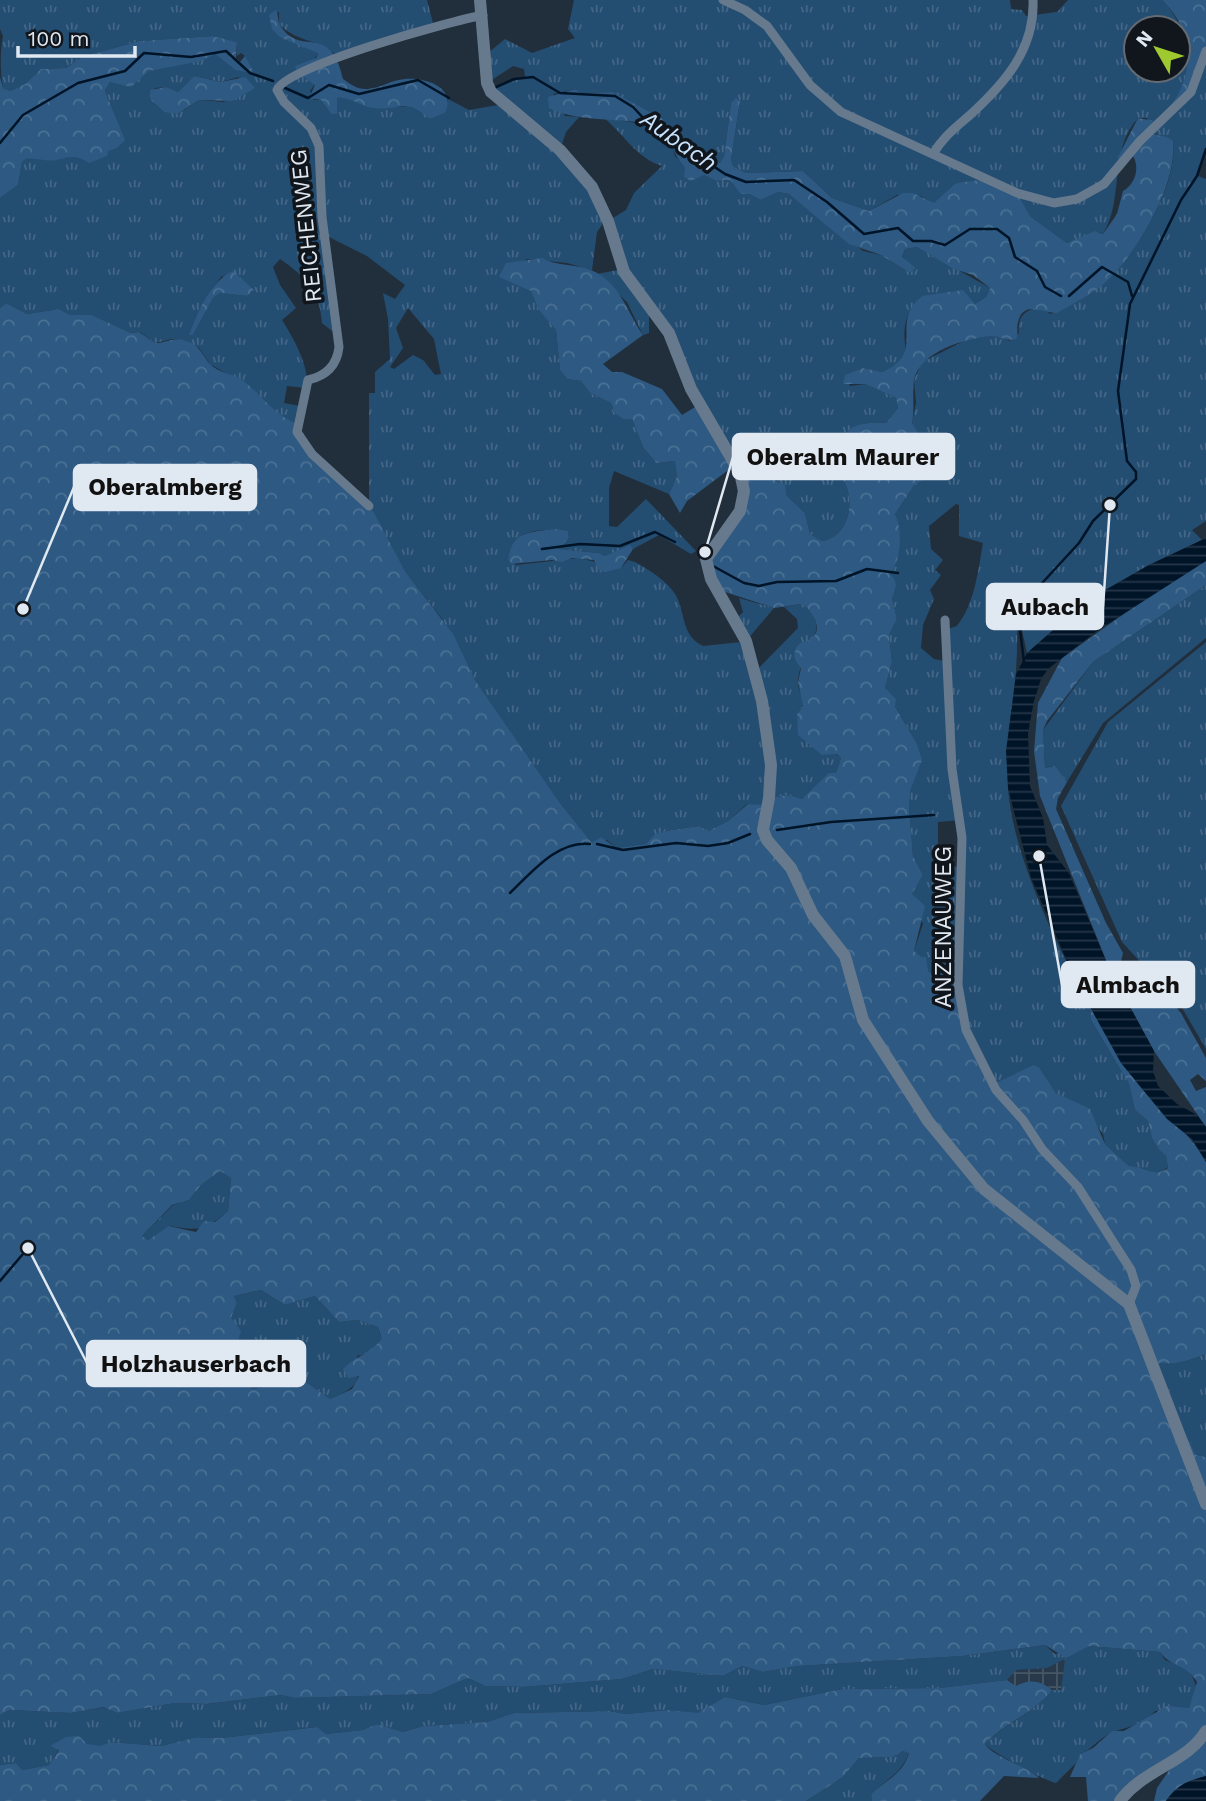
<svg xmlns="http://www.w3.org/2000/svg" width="1206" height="1801" font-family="'Work Sans',sans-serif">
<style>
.industrial{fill:url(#industrial-grid)}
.grass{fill:url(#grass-tufts);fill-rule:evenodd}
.forest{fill:url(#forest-crowns);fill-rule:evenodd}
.water{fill:url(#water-rules)}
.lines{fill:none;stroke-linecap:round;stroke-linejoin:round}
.stream{stroke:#001428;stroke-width:2.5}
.minor{stroke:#677a8d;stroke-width:9}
.tertiary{stroke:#677a8d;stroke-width:12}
.labels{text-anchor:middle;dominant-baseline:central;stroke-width:7;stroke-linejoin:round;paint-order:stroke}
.street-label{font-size:23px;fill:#e0e8f1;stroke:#10161c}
.water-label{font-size:24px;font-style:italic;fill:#c9e3fd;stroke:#10161c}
.leader{fill:none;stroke:#e0e8f1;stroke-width:2.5}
.callout-dot{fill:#e0e8f1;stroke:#10161c;stroke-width:2.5}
.callout{fill:#e0e8f1;stroke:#e0e8f1;stroke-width:2.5}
.callout-label{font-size:24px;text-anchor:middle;font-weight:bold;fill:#111}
</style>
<defs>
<pattern id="industrial-grid" width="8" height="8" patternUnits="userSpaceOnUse" patternTransform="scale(1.75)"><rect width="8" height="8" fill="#27394a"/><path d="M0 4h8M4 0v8" fill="none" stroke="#465665"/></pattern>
<pattern id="grass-tufts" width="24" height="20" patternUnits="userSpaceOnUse" patternTransform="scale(1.75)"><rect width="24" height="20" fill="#244d72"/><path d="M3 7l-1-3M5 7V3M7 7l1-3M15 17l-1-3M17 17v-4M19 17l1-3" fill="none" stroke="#446787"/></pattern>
<pattern id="forest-crowns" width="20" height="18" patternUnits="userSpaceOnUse" patternTransform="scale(1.75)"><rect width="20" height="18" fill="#2d5982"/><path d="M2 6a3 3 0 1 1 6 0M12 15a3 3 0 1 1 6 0" fill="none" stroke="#4b7194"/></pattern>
<pattern id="water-rules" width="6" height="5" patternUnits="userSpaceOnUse" patternTransform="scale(1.75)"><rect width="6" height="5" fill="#001428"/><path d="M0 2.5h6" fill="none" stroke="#253648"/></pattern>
</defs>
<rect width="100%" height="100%" fill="#212f3c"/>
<!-- industrial -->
<path class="industrial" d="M1066,1658L1061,1690H1052L1045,1684L1016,1686L1007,1680L1016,1670L1047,1668Z"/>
<!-- grass -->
<path class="grass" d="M0,0H427L434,27L338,57C321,39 297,43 279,24V12L269,15L281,38L319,52L302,76L315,84L310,91L314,100H321L331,114L337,98L345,97L376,108L410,106L421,109L430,119L445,113L448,99L469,110L498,105L494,88L525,77L524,69L513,66L487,83L488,53L505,39L532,53L575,38L568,29L574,0H1010L1011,9L1022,10L1026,16L1057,12L1068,0H1162C1180,17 1193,52 1187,78C1185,90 1175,101 1170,113L1206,51V149L1198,176L1206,179V521L1192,530L1202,540L1149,565L1086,601L1027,653L1022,630L1017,628C1019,680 1006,733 1008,787C1012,853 1057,948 1090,1005L1091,1020L1129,1084L1135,1110L1148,1121L1152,1138L1159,1150L1166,1156L1168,1167C1153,1180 1144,1165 1129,1166L1105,1144L1103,1134L1092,1120L1056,1093L1039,1067L1033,1065L993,1084L971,1044L958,995L928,971L914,951L923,924L912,894L923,875L913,856L909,806L916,742L885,688L892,662L889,635L897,619L892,598L896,589L890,574C900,563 902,528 895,514L915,484L933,468L912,423L916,403L914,380L922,362L968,339L994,335L1010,341L1019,333C1017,317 1024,311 1038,307L1051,314C1067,306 1086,299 1099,287C1134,260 1179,185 1173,141L1149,131L1147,118H1138C1108,151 1125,197 1103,234L1099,232L1067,243L1031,217L1017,193L981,180L962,182L934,204L921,196L897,195L869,211L832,198L803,171L746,173L733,166L731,160L740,101L731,103L724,156L720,163L678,140L668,126L613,92L582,93L575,89L553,94L565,116L579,117L566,132L560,150L608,221L626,210L634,193L662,166C636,158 624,134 603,117L662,128L669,137L675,156L696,176L704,175L716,181L730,180L761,200L778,192L789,194L863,251L881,255L910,273L916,268L902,258L905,249L917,247L990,288L986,297L975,304L967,297L922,296C914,305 907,313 905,326C901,350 918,357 882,372L863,368L845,376L850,386L865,384L896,398L898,408L886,423C850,421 848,430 828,455C829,470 839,471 845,483C855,504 848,537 822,541L810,534L805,513L786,495L776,479L764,475L755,462L735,461L649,306V333L643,335L627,302L597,274L618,270L604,222L597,232L592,270L567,263L527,259L504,277L531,291L540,310L556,330L560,370L567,379L581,381L590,393L611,403L614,412L632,419L643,447L656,463L675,461L677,476L669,494L614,471L609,488V526L617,527L646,499L696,551L691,554L659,535L633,549L630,546L605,556L599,553L557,549L569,538L568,531C539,530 514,526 508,559L516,565L579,558L621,568L628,560L635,562C648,569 667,581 675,594C686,611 680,635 703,646L741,642L738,617L743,612L739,598L774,608L746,641L756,671L798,628L797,619L784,607L802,604C835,627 801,649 798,680C797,689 803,697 803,706L797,714L799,734C812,752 830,746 841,758L836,773C822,781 815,791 802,799L789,795L770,798L767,806L747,804L728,821L708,831L699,826L671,830L656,834L646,844L616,848L607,840L592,843L560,803L475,680L443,620L405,571L369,506V393H375V372L390,359L388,319L383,293L395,299L405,285L367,256L325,235L337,335L322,323C320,292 305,276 280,259L273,267L280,285L296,308L282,320C293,337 311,369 306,388L287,386L284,403L300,406L297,424L284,419L249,387L210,364L199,348L187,341L172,339L155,343L140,332L131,333L92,315H70L59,309L27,314L6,303L0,308V198L18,185L22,162L26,159C55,158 80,158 108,151L117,121L105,91L110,82L134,84L149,71L215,54L235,70L245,56L241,53L237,56V42L213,36L139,41L82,57L66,68L41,69L25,84L10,91L3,88C0,72 0,51 3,36L0,29ZM1136,28H1178V70H1136ZM194,76L221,82L239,77L241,95L223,102L199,100L184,110L164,112L151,100L155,88L166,87L178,92ZM222,276L253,291L247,296L220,293L213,298L193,335L191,330L210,291ZM408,308L434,339L441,374L435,375L423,360L413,355L394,369L390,367L403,348L396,328ZM956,504L959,505V536L983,543C978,571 975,603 957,626L945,630L944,661L934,659L921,648L923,625L934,599L930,590L941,575L935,570L943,560L931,549L929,526ZM960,820L961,867L938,865V822Z
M1206,585V638L1103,723L1067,782L1053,766L1045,768L1043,730L1093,662Z
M1206,642V1049L1181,1006L1122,942L1061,806L1108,722Z
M220,1171L231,1178L228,1211C204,1231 199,1231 170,1226L148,1240L142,1236L173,1205L189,1200L201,1185Z
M261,1290L285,1305L315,1296L339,1322L358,1320L378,1327L382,1340L370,1352L357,1356C361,1385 355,1388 330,1399L302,1379L253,1389L236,1379L230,1353L237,1345L231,1318L237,1303L234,1296Z
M1206,1354V1457L1196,1455L1149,1362C1170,1366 1186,1362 1206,1354Z
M1045,1645L1055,1654L1089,1646L1160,1652L1165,1660L1190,1670L1197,1689L1189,1708L1155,1711C1139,1729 1121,1726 1104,1737C1095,1743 1090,1750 1080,1754L1076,1763L1056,1783C1045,1781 990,1751 985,1744C1002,1726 1038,1710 1052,1690H1061L1065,1659L1047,1668L1016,1670L1007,1680L939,1688L842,1689L764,1705L725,1697L698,1714L668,1710L626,1714L609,1711L514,1713L487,1722L423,1726L403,1732L377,1724L362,1730L326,1734L316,1727L221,1738H193L161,1746L111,1742L101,1746H50L59,1749L49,1765L22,1770L16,1763L0,1765V1715L10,1710L71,1713L105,1707L117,1713L175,1703L208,1704L281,1695L295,1698L431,1694L468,1678L485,1686L523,1687L622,1679L653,1669L723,1676L742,1666L763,1672L798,1666L963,1656Z
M903,1751L909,1752C902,1774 886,1779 871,1794L872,1801H806L843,1777L859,1758L893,1757Z"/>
<!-- forest -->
<path class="forest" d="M1162,0H1206V51L1191,92L1167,110C1196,77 1195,31 1162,0Z
M276,10C279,15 277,20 280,25C300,59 330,20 343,79C350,84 358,90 368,89C380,88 392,80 405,79C425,77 457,87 445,113L430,119C403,96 403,111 374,108C360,107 351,96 337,98V114H331L321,100L309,98L315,85L298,73L295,66L316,58L318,53L281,38L272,29L269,15Z
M213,36L237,42L236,58L240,62L245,56L254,73L235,70L215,54L201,61L149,71L131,87L110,82L105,91L125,140L117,148L108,151L107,156L89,163C76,154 70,157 56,160C48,162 36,158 26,159L22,162L18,185L0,198V77L3,88L10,91L25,84L41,69L66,68L82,57L139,41Z
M194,76L221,82L245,77L255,88L232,101L199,100L177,114L164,112L151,100L150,90L166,87L178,92Z
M575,89L582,93L613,92L664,120L678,140L720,163L724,156L731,103L736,98L740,101L731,160L733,166L746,173L803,171L832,198L869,211L903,193H913L934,203L955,184L962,182L981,180L1017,193L1031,217L1067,243L1095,231L1103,234L1117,214L1123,191C1136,184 1141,165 1131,153L1119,162L1118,157L1138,118L1160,122L1149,131C1156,137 1165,134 1173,141C1178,186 1134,260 1099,288C1086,298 1070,305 1057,313C1044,314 1024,299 1018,322C1016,329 1019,332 1016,339C1006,342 999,335 990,336C965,339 920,351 914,380C912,393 915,408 912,423L923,441L934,474L915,484L895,514C903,529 901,562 890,574C898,583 897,588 892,598L897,619L889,635L892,662L885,688L896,699L895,706L916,742L922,760L911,788L909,806L913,856L923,875L912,894L925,906L914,951L921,957H926L928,971L958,995L962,1017L993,1084L1033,1065L1039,1067L1056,1093L1090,1109L1105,1144L1129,1166C1144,1165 1153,1179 1168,1168L1166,1156L1159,1150L1152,1138L1148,1121L1135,1110L1129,1084L1091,1020L1090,1005C1108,1038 1124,1069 1149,1097C1168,1119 1193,1136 1206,1162V1354C1186,1362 1171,1366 1150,1362L1196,1455L1206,1457V1731L1202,1743L1206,1742V1776C1187,1781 1177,1785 1166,1801H1154L1157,1788L1174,1763C1153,1769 1125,1779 1114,1801H1088L1086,1777H1070L1080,1754L1093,1748L1112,1731H1124L1167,1706L1189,1708L1197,1682C1186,1663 1171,1668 1160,1652L1089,1646L1066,1658L1045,1645L963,1656L798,1666L763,1672L742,1666L723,1676L653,1669L622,1679L523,1687L485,1686L468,1678L431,1694L295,1698L281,1695L207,1704L175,1703L117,1713L104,1707L71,1713L10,1710L0,1715V308L6,303L27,314L59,309L70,315H92L131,333L139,332L155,343C166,343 175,336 187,341C199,345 202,354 209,363C219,374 232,373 242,380C261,394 274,415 297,424L299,437L373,511L405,571L453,634L475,680L560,803L592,843L601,837L616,848L646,844L655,834L671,830L699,826L708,831L728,821L748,804L767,805L769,798L789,795L802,799L829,773H836L841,758L837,754L822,755L798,735L797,714L803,706L798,682L801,668C793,659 792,652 800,643C826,639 818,615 802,604L774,608L716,589L707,569L740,511L735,465L687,501L680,513L669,494L677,476L675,461L656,463L643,447L632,419H623L614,412L611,403L590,393L581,381L567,379L560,370L556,330L539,310L531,291L499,277L506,263L543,258C553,266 578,264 591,270C620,282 627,312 643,335L603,364L612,372H622L662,389L682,415L700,404L735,461L755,462L764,475L785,485L786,495L805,513L810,534L822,541C848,537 855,504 845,483C839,471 829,470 828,455C849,429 849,421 886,423L898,408L896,398L865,384H843L845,375L863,368L882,372C928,353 888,323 922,296L963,290L975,304L986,297L990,288L973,275L954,269L917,247L905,249L902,257L916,268L910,273L881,255L849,244L789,194L778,192L761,200L750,194H741L730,180L716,181L704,175L691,181L684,177L685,167C671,152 673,142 662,128C626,115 584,125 549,108L548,97ZM220,1171L231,1178L228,1211L215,1222L204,1221L196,1232L169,1226L148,1240L142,1236L172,1205L189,1200L201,1185ZM261,1290L285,1305L315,1296L339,1322L358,1320L378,1327L382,1339C370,1353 356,1356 343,1369L349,1378L359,1376L352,1389L330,1399L302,1379L253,1389L236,1379L230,1354L237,1345L241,1331L231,1318L237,1303L234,1296Z
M233,271L254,290L247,296L220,293L213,298L193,335H189C198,312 210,281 233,271Z
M555,529L568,531L569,538L558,549L599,553L605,556L630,545L633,549L621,568L606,572L599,570L594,560L572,558L562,562L552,560L511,564L508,559C513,530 528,533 555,529Z
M1206,561V585L1093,662L1047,721L1043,730L1045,768L1055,766L1067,782L1058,798L1056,809L1106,923L1123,953L1121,961L1133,982L1141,979L1155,983L1181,1013L1206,1058V1081L1198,1074L1190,1080L1196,1091L1206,1087V1127L1154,1051L1110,970L1040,796L1034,751L1038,703L1062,658L1163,586Z
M1007,1680L1016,1686C1028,1679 1041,1680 1052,1690C1037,1711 1002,1725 985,1744C992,1756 1026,1766 1039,1778L1004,1776L980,1801H872L871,1794C886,1780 903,1774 909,1753L903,1751L893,1757L859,1758L843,1777L806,1801H0V1765L16,1763L22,1770L49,1765L59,1750L50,1746L66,1737L79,1736L87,1744L100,1746L111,1742L161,1746L193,1738H221L317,1727L326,1734L362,1730L377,1724L403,1732L423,1726L487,1722L514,1713L609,1711L626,1714L668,1710L698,1713L725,1697L764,1705L842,1689L939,1688Z"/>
<!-- water -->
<path class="water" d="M1206,538V561L1097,631L1048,669L1041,679L1034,701L1028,733L1030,786L1043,818L1047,845L1069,873L1110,970L1154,1051L1153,1071L1158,1086L1177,1104L1197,1115L1206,1127V1162L1192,1139L1167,1119L1121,1063L1075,980L1031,878L1008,788L1006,751L1016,674L1027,653L1086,601L1149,565Z
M1206,1776V1801H1166C1177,1785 1187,1781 1206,1776Z"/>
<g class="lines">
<!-- stream -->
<path class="stream" d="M285,88L308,98L329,85L359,94L418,80L449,98
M494,88L514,79L533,77L560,93L615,96L633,107L647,122L662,126L679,143L725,174L746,182L794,180L827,202L864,234L898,228L913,241H931L945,245L970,229H997L1009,238L1015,257L1037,271L1045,287L1061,296
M0,143L23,115L78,83L125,71L144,53L191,57L226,51L250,73L273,81
M1069,296L1102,267L1128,282L1132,296
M542,549L580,544L620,546L655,532L675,542
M713,566L744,583L759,586L777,582L836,581L867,569L898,573
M1024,662L1019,621L1032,594L1079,543L1093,521L1136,479V472L1127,461L1118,391L1130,304L1181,200L1197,176L1206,149
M777,830L831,822L934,815
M597,844L623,850L676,843L708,846L728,843L750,834
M510,893C532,872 558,840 590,844
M0,1281L28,1248"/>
<!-- minor -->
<path class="minor" d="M723,0L745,10L767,26L810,85L841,112L1017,193L1054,203L1077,199L1104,184L1140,141L1191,92L1206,51
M933,154C943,137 955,128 970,115C1005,83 1035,49 1033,0
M369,506L312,454L297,432L308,380C326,376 337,365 339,347L322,217L319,146L311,128L284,102L277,90C286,66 452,21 483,15
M945,620L952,769L962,838L958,985L966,1030L996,1090L1023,1120L1042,1149L1078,1187L1131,1270L1136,1286L1129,1304"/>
<!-- tertiary -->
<path class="tertiary" d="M480,0L487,83L491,92L560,150L592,187L608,221L624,272L669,333L691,389L740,473L744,491L740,511L706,559L711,579L746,641L762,701L771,765L769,798L763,830L767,840L791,868L813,915L845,956L863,1020L928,1121L984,1189L1129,1304L1206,1504
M1120,1801C1142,1770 1188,1762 1206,1731"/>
</g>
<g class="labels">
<!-- street labels -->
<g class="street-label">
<text transform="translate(306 226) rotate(-96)">REICHENWEG</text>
<text transform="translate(943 927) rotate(-90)">ANZENAUWEG</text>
</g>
<!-- water labels -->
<g class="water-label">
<text transform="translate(679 141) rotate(35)">Aubach</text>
</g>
</g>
<!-- callouts -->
<path class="leader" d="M705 552L733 457M23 609L74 487M1110 505L1103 607M1039 856L1062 985M28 1248L87 1363"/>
<g class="callout-dot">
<circle cx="705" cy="552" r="7"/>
<circle cx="23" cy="609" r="7"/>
<circle cx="1110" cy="505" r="7"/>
<circle cx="1039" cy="856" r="7"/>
<circle cx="28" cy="1248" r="7"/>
</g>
<g class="callout">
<rect x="733" y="434" width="221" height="45" rx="7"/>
<rect x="74" y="465" width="182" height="45" rx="7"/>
<rect x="987" y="584" width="116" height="45" rx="7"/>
<rect x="1062" y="962" width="132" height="45" rx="7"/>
<rect x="87" y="1341" width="218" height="45" rx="7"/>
</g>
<g class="callout-label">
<text x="843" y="465">Oberalm Maurer</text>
<text x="165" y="495">Oberalmberg</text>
<text x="1045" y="615">Aubach</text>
<text x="1128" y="993">Almbach</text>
<text x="196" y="1372">Holzhauserbach</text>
</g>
<!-- north arrow -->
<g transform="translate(1157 49) rotate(309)"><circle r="33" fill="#10161c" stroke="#636a71" stroke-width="2"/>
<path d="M0-5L12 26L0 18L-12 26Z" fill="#9eca2f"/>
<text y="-10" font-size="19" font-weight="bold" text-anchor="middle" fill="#e0e8f1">N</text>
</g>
<!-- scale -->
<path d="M18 46v10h117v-10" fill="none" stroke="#e0e8f1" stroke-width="3.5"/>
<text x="28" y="46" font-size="21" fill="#e0e8f1" stroke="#10161c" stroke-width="5" paint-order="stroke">100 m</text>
</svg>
